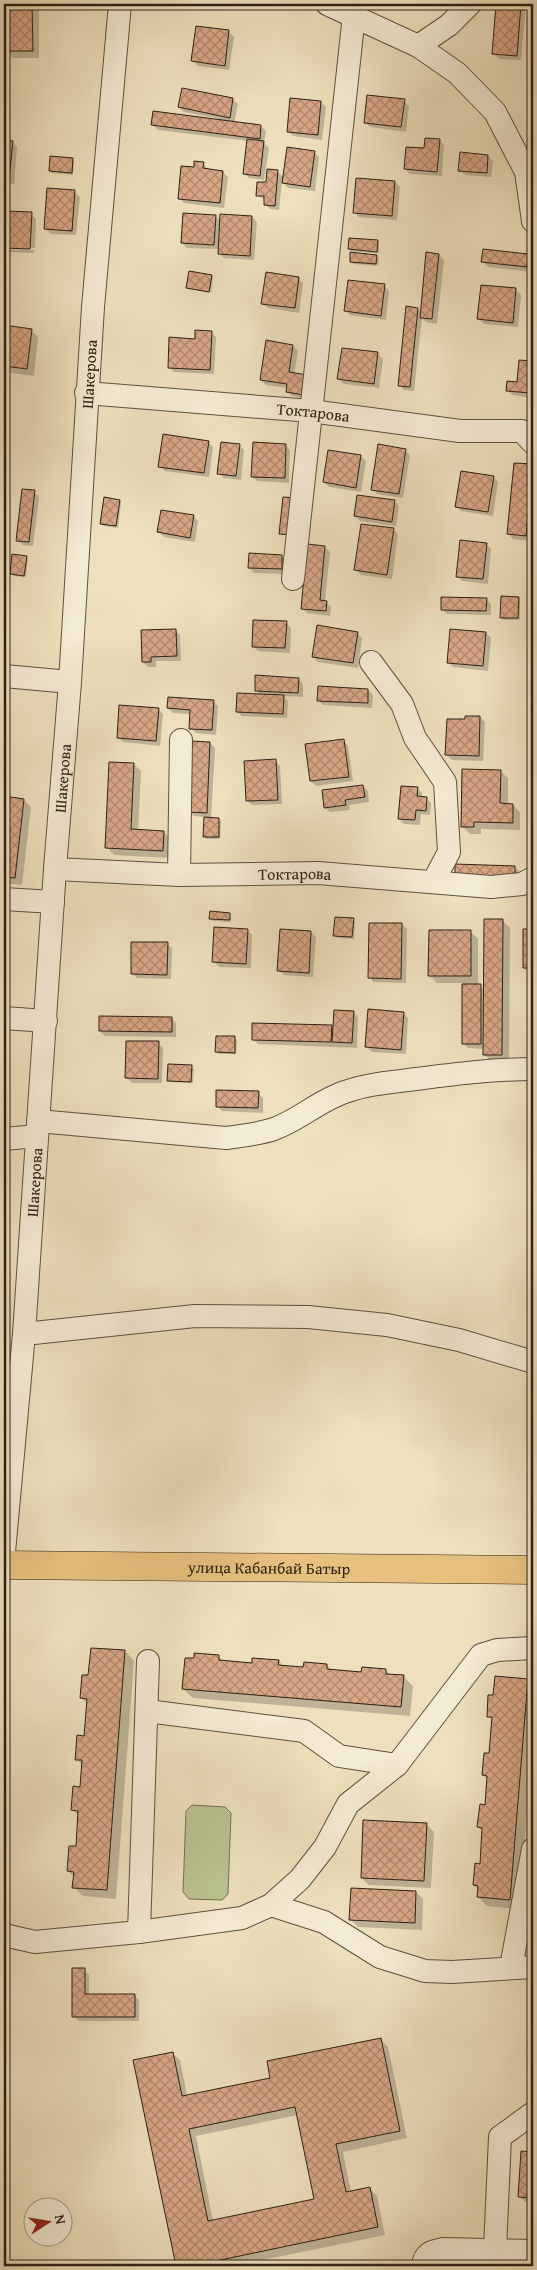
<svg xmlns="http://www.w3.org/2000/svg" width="537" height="2270" font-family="'Gentium Book Plus',serif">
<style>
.green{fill:#bac290;stroke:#727252}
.shadow{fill:#0003;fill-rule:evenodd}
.building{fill:url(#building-cross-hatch);stroke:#2b2114;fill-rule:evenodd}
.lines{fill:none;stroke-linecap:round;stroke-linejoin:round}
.minor-casing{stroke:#5c513e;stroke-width:24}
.major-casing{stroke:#2b2114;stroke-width:29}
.minor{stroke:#f4ebd4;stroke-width:22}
.major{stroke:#e7c07e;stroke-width:28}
.labels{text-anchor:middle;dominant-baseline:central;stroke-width:4;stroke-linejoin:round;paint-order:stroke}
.street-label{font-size:16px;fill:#2b2114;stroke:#f4ebd4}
</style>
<defs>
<pattern id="building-cross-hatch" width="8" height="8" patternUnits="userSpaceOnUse" patternTransform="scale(1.25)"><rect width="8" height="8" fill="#d9a686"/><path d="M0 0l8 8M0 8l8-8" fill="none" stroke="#b0876c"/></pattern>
</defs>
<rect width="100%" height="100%" fill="#eee0bd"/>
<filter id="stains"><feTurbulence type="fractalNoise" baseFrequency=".004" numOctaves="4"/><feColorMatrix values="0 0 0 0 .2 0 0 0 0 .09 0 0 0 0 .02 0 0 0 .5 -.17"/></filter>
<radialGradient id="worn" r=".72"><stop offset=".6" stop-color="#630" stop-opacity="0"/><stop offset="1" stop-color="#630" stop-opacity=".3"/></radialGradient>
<!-- green -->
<path class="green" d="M192,1805L225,1807L231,1813L228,1894L222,1900L189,1899L183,1892L186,1811Z"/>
<!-- shadow -->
<path class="shadow" d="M4,4H33L39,10V58H13L8,53H4Z
M497,4H526L521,60L499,59L494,54Z
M229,32L234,37L229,70L198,66L193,61Z
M183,89L233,100L238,104L234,123L261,126L266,131L264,143L269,148L264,180L249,178L244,173L248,141L158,130L153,125L217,120V118L184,112L179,107Z
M404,101L409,106L406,132L370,127L365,122Z
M321,102L326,107L322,140L293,136L288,131Z
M439,140L444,145L442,176L410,174L405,169L425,150Z
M4,141L12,142L17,147L14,184L4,183Z
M314,152L319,157L315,191L288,188L282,181L279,210L270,209L265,204V200L258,195L278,172L284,178Z
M488,156L493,161L491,177L465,175L460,170Z
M72,159L74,161L73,175L52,173L50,171Z
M203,163L208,170L223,172L228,177L224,208L184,203L179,198L195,169Z
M395,182L400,187L397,220L359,217L354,212Z
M75,192L80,197L76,235L51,234L46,229Z
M4,212L31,214L36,219L35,248L4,246Z
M215,216L221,221L252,217L257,222L254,260L224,258L219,253V249L187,248L182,243Z
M377,241L379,243V253L351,251L349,249Z
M4,249L34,250V253L4,252Z
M439,255L444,260L437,324L426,322L422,318L414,391L404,390L399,385L418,309L421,313Z
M376,256L379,258L378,266L353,264L351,262Z
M527,256L532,261L531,272L488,267L483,262Z
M211,276L213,278L211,293L187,288Z
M298,278L303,283L299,313L268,308L263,304Z
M384,286L389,291L386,320L350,315L345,310Z
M516,290L521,295L518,327L484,324L479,319Z
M4,327L31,330L38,337L34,376L4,372Z
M211,332L216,337L214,374L174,372L169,367L196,340Z
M293,346L298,351L294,374L308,399L292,396L287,391L288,388L266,385L261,380Z
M343,349L378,354L383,359L379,388L344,384L339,379Z
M520,361L533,363V398L512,395L507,390L518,383Z
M208,442L213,447L209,477L165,471L160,466Z
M239,445L244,450L241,480L224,478L219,473Z
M285,445L290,450L289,483L257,481L252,476Z
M405,450L410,455L403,498L377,494L372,489Z
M361,456L366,461L361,492L329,487L324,482Z
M532,466L533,515L531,541L513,539L508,534Z
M493,477L498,482L493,516L461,511L456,506Z
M34,492L39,497L33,546L23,545L18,540Z
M119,501L121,503L118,528L104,526L101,524Z
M394,501L399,506L396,526L360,521L355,516Z
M193,516L198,521L195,542L164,537L159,532Z
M393,529L398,534L392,579L361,575L356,570Z
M486,544L491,549L488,584L462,581L457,576Z
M325,547L330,552L325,602L331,607L330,616L307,613L302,608Z
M281,556L286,561V574L254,573L249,568Z
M26,557L28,559L26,577L14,576L11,573Z
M518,598L520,601V620H504L501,617Z
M486,599L491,604V615L447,614L442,609Z
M286,623L291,628L290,653L258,651L253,646Z
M175,630L180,635L181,661H156V667H148L143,662Z
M451,630L486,633L491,638L488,671L453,667L448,662Z
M357,633L362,638L358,668L318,662L313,657Z
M298,679L303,684V697L283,696L288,701L287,718L242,716L237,711L261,695L256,690Z
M368,690L373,695L372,708L323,705L318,700Z
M213,701L218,706L216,735L196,733L191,728V714L173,713L168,708Z
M158,709L163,714L160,746L123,742L118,737Z
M480,717L485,722L483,761L452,760L447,755L466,721Z
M343,740L348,746L353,781L316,786L311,781Z
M210,743L215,748L211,819L221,821L220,839H207L204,837L205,817L194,816L189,811Z
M275,761L280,766L282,804L252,805L247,800Z
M133,764L141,771L138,831L164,832L171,839L170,858L114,855L107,847Z
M500,771L508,778V805H513L520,812V830L481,829V834H470L463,827Z
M363,786L368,791L369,802L349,805L350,810L330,812L325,808Z
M417,788L422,793V798H426L431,803L430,815L421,814L420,825L404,824L399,819Z
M4,797L24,800L31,807L22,885L4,883Z
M515,867L520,872L519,884L461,883Z
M230,914L231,922L213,921L210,918Z
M353,920L355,922L354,939L337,938L335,935Z
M502,920L510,928L509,1062H491L484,1054V1049L468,1048L463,1043V983H437L430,976L471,932L478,939V985L484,989Z
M402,924L407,929L406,983L374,982L369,977Z
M247,930L252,935L251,968L219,967L214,962Z
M524,930H533V973H529L524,968Z
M311,932L316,937L313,977L284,975L279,970Z
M167,944L172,948L171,979L137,978L132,973Z
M353,1012L358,1017L357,1048L258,1044L253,1039L331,1026L334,1029Z
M403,1013L408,1018L406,1054L372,1052L367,1047Z
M171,1018L176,1023V1037L105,1036L100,1031Z
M235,1038L237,1040L236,1054H219L217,1052Z
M158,1043L163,1048L162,1083H132L127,1078Z
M191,1066L194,1069L193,1083L171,1082L169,1080Z
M258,1093L263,1098V1113L222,1111L217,1106Z
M125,1651L134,1661L116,1899L83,1896L74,1887V1877L68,1871L77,1847L79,1816L73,1810L81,1788L83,1766L77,1759L85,1737L88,1704L81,1697Z
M219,1657L224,1662L253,1664L279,1661L284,1667L304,1668L327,1665L332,1671L363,1673L385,1670L391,1675L403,1676L413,1686L410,1716L193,1698L183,1689Z
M528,1681L533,1686V1739L519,1909L487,1906L478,1897L479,1890L474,1885L481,1865L483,1831L479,1827L486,1806L488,1779L483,1775L490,1754L493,1721L488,1716L494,1697Z
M426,1824L434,1832L431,1888L369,1885L362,1878Z
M416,1892L423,1899L422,1930L358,1927L350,1919Z
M84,1970L89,1975V1995H134L139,2000V2021H79L74,2016Z
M380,2039L388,2047L407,2138L343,2152L351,2192L369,2188L377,2196L385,2235L233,2266H178L135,2061L172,2053L180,2060L187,2096L272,2079ZM298,2115L316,2200L213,2221L196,2136Z
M522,2152L533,2153V2202H525L520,2197Z"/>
<!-- building -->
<path class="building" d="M4,4H32L33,51H4Z
M496,4H521L517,56L492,54Z
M196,26L229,30L225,66L191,61Z
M182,88L233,98L230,118L178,107Z
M367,95L405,99L401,127L364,123Z
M290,98L321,101L318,135L287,132Z
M153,111L261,125L260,139L151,125Z
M425,138L440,139L437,172L404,169L406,147L424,148Z
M247,139L264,141L260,176L243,174Z
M4,140L13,141L9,179H4Z
M287,147L315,151L310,187L282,183Z
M460,152L488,155L487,173L458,171Z
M50,156L73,158L72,173L49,171Z
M194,161L204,162L203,168L223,171L220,203L178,199L181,166L194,167Z
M267,169L278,170L275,206L264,205V196H256L257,182H266Z
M356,178L395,181L392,216L353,213Z
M47,188L75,190L72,231L44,229Z
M4,211L32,212L30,249L4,248Z
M183,213L216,215L214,245L181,243Z
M220,214L252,216L250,256L218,254Z
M349,238L378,240L377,252L348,249Z
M483,249L528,254L527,267L481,262Z
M350,252L377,255L376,264L350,262Z
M426,252L439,254L432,319L420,318Z
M189,271L212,275L209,292L186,288Z
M266,272L299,277L295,308L261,304Z
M348,280L385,284L381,316L344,311Z
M481,285L516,288L513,323L477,319Z
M406,306L418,308L410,387L398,386Z
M4,325L32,329L27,369L4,366Z
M195,330L212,331L210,370L168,368L169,337L195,339Z
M266,340L293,345L289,372L307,375L304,395L286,392L287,384L260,380Z
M342,348L378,352L374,384L337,379Z
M519,360L533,361L531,393L506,391L507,381L517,382Z
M163,434L209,441L204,473L158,467Z
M221,442L240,444L236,476L217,474Z
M253,442L286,444L285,478L251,477Z
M378,444L406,449L399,494L371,490Z
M328,450L361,455L356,488L323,482Z
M514,463L533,464L526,536L507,534Z
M461,471L494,476L488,512L455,507Z
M22,489L35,490L29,542L16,541Z
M357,495L395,500L392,522L354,516Z
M104,497L120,500L116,526L100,524Z
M283,497L295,498L291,535L279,534Z
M161,510L194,515L190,538L157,532Z
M361,524L394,528L387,575L354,570Z
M460,540L487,543L483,579L456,577Z
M307,544L325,546L320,600L327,601L326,611L301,609Z
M249,553L282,555V569L248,568Z
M12,554L27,556L24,576L10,574Z
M501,596L519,597L518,618H500Z
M441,597L487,598L486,611L441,610Z
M253,620L287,621L285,648L252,647Z
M317,625L358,632L353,663L312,657Z
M176,629L177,656L151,657V662H142L141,630Z
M450,629L486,632L483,666L447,663Z
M255,675L299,678L298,693L255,691Z
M318,686L368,689V703L317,701Z
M237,693L284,695L283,714L236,712Z
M168,697L214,700L212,730L189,729L190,710L167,708Z
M119,705L159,708L156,741L117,738Z
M465,716H480L479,756L445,755L447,719H465Z
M344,739L349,777L310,781L305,744Z
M190,741L210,742L207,813L187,812Z
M276,759L278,800L246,801L244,761Z
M109,762L134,763L131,829L164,831L163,851L105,848Z
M462,769L501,770L500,803L513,804V823L474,822V827H461Z
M363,785L365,797L345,800L346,805L324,808L322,790Z
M401,786L418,787L417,796L427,797L426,811L416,810L415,820L398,819Z
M4,796L24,799L15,878L4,877Z
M204,817L219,818V837H203Z
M455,864L515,866V880L455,878Z
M210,911L230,913V920L209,919Z
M335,917L354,918L352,937L333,936Z
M484,919H503L502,1055H483Z
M369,923H402L401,979L368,978Z
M214,927L248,929L246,964L212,962Z
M280,929L311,931L309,973L277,971Z
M523,929H533V968H523Z
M429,930H471V976H428Z
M131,942H168L167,975L131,974Z
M462,984H481V1044H462Z
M368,1009L404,1012L401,1050L365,1047Z
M334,1010L354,1011L352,1043L332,1042Z
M99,1016L172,1017V1032L99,1031Z
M252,1023L332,1025L331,1042L252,1040Z
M216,1036H235V1053L215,1052Z
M126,1041H159L158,1079L125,1078Z
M168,1064L192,1065L191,1082L167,1081Z
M216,1090L259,1091L258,1108L216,1107Z
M91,1648L125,1650L107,1890L72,1888L74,1872L67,1871L69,1846H76L78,1811L71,1810L73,1786L80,1787L82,1760H75L77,1735L84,1736L87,1699L80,1698L82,1675H88Z
M194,1653L219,1655V1660L252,1663V1658L279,1660L278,1665L303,1667L304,1662L327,1664V1669L361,1672L362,1667L386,1669V1674L404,1675L401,1707L182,1689L185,1658H194Z
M495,1676L528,1679L510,1900L477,1897L478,1886L473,1885L475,1863L480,1864L482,1828L477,1827L480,1804L485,1805L487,1776L482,1775L484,1753H489L492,1717H487L488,1695H493Z
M363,1820L427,1823L424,1881L361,1878Z
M351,1888L416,1891L415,1923L349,1920Z
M72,1968H85V1994H135V2017H72Z
M381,2038L400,2131L336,2144L346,2192L370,2187L378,2227L192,2266H176L133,2060L173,2052L182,2096L270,2078L267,2061ZM295,2107L314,2199L208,2221L189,2129Z
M521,2151L533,2152V2198L518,2197Z"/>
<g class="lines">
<defs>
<g id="minor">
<path d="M327,4L418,46L457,73L495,112L526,172L533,221"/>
<path d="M418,46L449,25L470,4"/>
<path id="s1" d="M86,393L311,411L460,431H522L533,443"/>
<path d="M293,579L354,15"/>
<path d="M371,662L402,704L415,738L445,782L449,852L433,882"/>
<path d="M4,676L70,682"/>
<path id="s2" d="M55,869L179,875L318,873L491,887L522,884L533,878"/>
<path d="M179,875L181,740"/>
<path d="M4,899L53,902"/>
<path d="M4,1018L46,1021"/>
<path d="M38,1121L226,1138C242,1136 259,1134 274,1129C299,1120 320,1100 345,1092C367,1084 392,1082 416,1079C455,1074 494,1069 533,1069"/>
<path d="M4,1139L37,1136"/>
<path d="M24,1334L195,1316L308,1317L387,1325L459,1340L533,1362"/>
<path id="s3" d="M4,1552L24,1334L55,869L70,682L93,307L120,4"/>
<path d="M147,1711L304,1731L339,1756L397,1765"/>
<path d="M271,1905L324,1922L380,1957L425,1971L452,1972L533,1967"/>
<path d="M139,1932L148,1661"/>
<path d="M4,1935L35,1942L139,1932L242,1918L271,1905L300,1879L325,1847L348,1804L397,1765L481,1655L497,1650L533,1648"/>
<path d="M511,1967L533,1849"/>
<path d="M495,2250L500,2137L533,2113"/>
<path d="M423,2266C424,2253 432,2251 443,2249L533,2251"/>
</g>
<g id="major">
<path id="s4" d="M4,1565L533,1570"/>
</g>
</defs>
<!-- minor casing -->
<use href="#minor" class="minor-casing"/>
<!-- major casing -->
<use href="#major" class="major-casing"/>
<!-- minor -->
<use href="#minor" class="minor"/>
<!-- major -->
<use href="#major" class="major"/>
</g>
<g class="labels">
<!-- street labels -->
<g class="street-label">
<text stroke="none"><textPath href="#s3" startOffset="1181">Шакерова</textPath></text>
<text stroke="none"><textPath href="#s1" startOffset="228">Токтарова</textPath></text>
<text stroke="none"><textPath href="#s3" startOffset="776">Шакерова</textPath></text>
<text stroke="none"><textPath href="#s2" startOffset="240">Токтарова</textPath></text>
<text stroke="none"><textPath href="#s3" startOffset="371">Шакерова</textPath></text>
<text stroke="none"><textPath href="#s4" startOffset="265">улица Кабанбай Батыр</textPath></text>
</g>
</g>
<!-- margin -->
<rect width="537" height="2270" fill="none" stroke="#eee0bd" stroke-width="20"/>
<rect x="5" y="5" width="527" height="2260" fill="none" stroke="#2b2114" stroke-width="2.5"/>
<rect x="10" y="10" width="517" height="2250" fill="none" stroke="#2b2114"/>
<!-- north arrow -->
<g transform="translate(48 2222) rotate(78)"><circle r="24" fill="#f4ebd4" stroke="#a49a87"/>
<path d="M0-4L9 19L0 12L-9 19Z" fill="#8f2418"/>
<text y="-8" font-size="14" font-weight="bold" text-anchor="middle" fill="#2b2114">N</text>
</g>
<rect width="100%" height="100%" filter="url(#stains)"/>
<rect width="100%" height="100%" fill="url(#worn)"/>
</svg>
